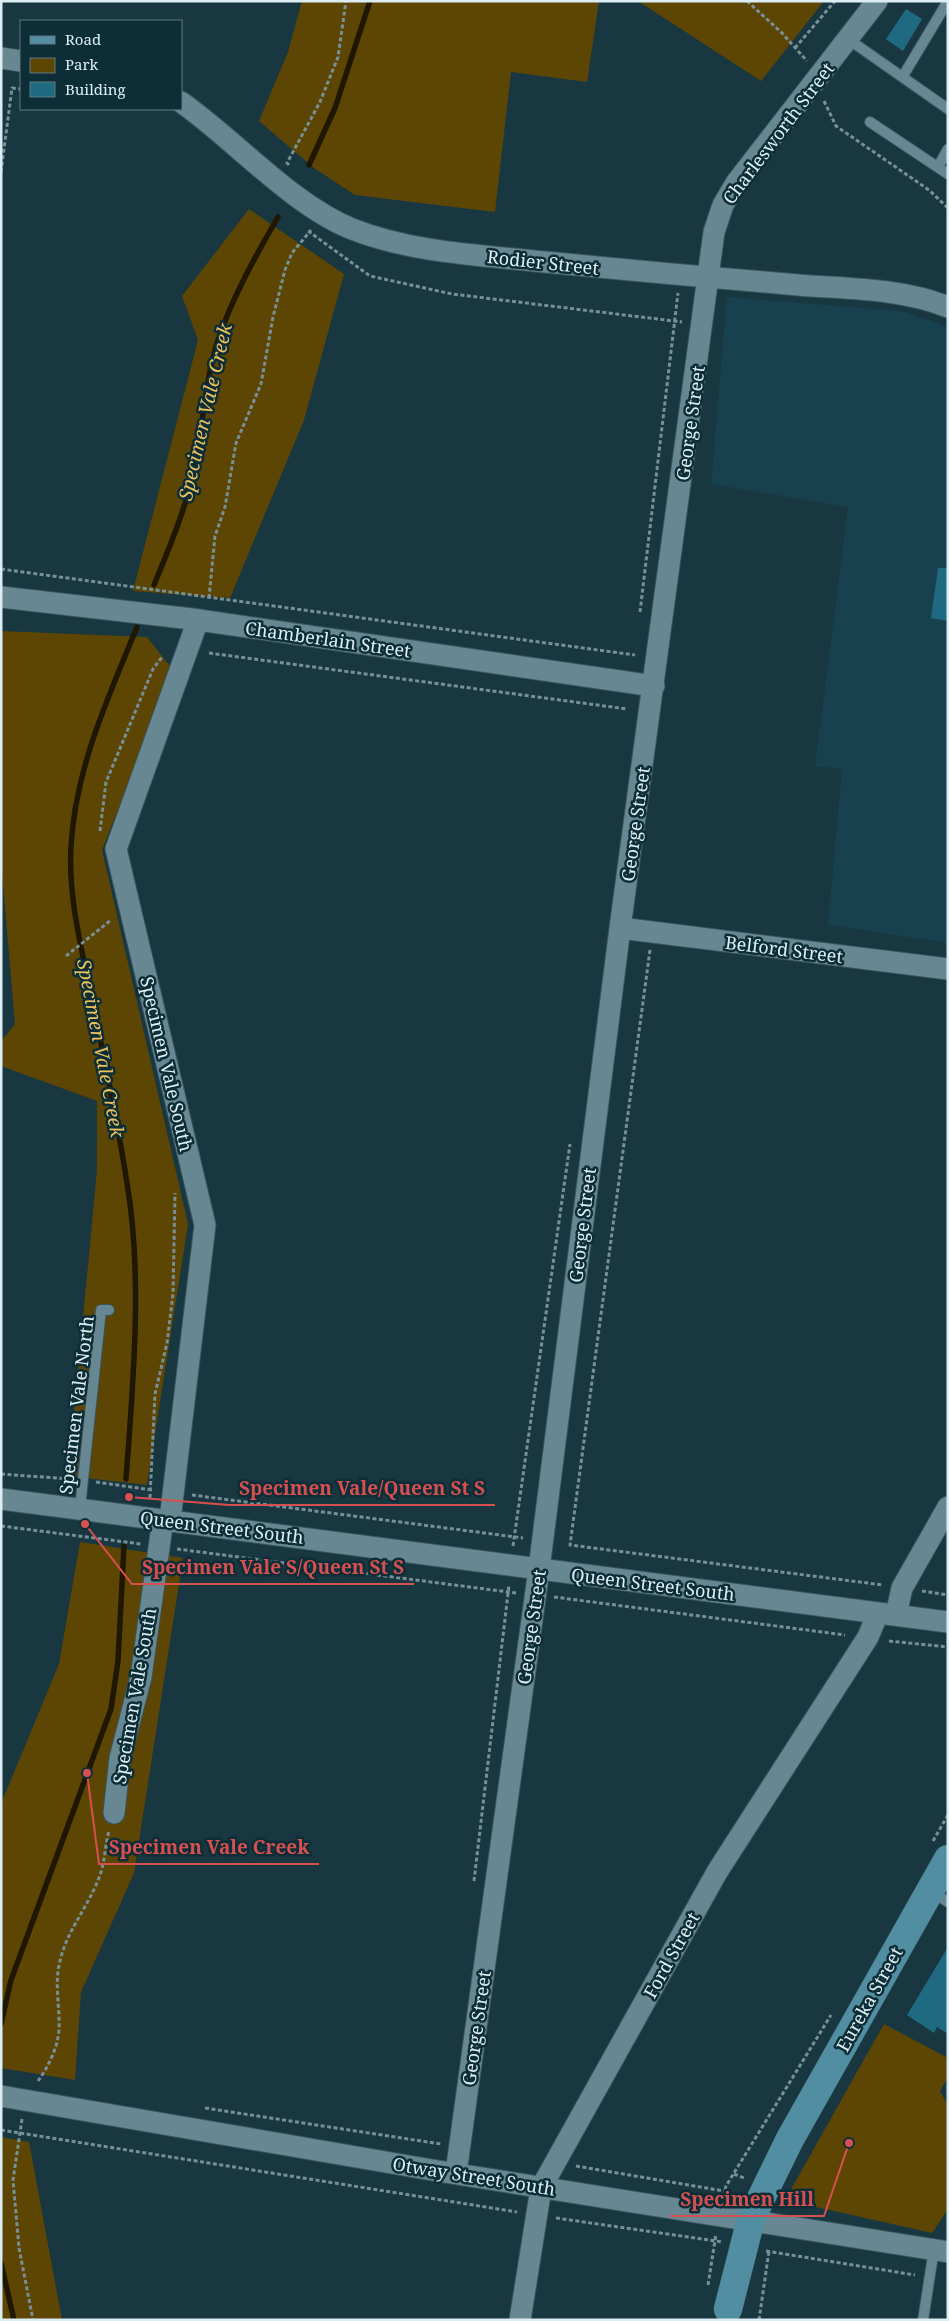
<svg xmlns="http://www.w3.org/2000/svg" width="949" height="2321" font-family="'Noto Serif',serif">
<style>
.built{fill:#17414e}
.green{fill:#5d4604}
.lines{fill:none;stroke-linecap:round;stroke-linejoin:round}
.stream{stroke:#201702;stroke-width:5.5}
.building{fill:#1f6a81}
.lane-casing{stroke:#39545d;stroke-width:12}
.street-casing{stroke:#39545d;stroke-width:23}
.secondary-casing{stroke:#39545d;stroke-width:29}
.path{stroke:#779098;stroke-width:3;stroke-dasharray:4 2.5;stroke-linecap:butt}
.lane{stroke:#678793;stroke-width:10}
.street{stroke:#678793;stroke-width:21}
.secondary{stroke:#528ea1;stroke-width:28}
.labels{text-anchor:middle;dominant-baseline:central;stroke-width:5;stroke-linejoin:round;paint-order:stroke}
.street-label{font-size:18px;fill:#dceef4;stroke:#0d2d37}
.water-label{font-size:19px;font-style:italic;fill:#edc15b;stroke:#0d2d37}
.leader{fill:none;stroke:#d75051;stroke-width:2}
.callout-dot{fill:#d75051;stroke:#0d2d37;stroke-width:2}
.callout-label{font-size:19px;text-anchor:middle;font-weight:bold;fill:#d75051;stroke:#0d2d37;stroke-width:5;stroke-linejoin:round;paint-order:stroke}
</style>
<rect width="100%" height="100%" fill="#183741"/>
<!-- built -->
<path class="built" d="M727,297L900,311L948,327V943L828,925L842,769L815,766L848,507L711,484Z"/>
<!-- green -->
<path class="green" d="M302,1H599L587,82L511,72L495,212L355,195L314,168L259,121L288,52Z
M638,1H824L761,81Z
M249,209L344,274L304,420L230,598L133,591L198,340L182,296Z
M1,631L147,637L173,670L102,850L188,1224L147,1485L68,1476L97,1170V1101L1,1066V1041L15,1024L1,861Z
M80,1542L183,1558L134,1873L81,1992L75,2080L1,2068V1804L59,1664Z
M884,2024L948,2058V2077L940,2091L948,2106V2209L932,2233L785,2200Z
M1,2137L29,2142L62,2320H2Z"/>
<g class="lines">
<!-- stream -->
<path class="stream" d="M309,165L335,108L370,1
M154,585C170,546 186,508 195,466C203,424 205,381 218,340C233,296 255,257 278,217
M126,1479C133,1384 143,1277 127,1183C117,1119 104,1057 91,994C81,946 68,896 71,847C75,769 108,698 137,627
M1,2024L11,1980L111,1709L118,1661L124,1546
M1,2263L14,2320"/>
</g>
<!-- building -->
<path class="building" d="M906,9L922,19L903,51L886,39Z
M938,568H948V621L931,618Z
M948,1947V2034L937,2027L934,2033L907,2015Z"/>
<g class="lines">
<defs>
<path id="lane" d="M848,39L948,109
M903,76L948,1
M870,122L948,174
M938,167L948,149
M80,1508L101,1310H109
M932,1892L948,1902
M923,2320L934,2249"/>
<path id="street" d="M1,58L21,61
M181,102C235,140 292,205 352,229C413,253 480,255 545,262C629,270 714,278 798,285C847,289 901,288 948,307
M1,597L192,619L654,686
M620,928L948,969
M1,1499L948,1622
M170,1520L205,1225L116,849L198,620
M896,1615L902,1588L948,1507
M114,1813L120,1758L141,1677L163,1519
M1,2096L438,2171L948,2252
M456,2173L539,1569L620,928L714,232L723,205L736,183L877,1
M520,2320L541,2188L717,1872L868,1637L878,1613"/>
<path id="secondary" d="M728,2309L751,2219L766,2188L790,2139L948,1859"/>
</defs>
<!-- lane casing -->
<use href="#lane" class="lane-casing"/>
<!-- street casing -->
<use href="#street" class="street-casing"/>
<!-- secondary casing -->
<use href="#secondary" class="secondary-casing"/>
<!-- path -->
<path class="path" d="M747,1L782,33L807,61
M795,48L835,1
M824,101L836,126L929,190L948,208
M289,165L287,163L320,102L338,57L346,1
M1,172L12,88L21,89
M308,231L370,276L452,294L682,322
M1,569L635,655
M209,598L215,536L225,507L236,443L261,384L273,317L285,270L292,253L311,230
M640,612L678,293
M209,653L627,709
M100,831L106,782L153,669L162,657
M650,950L570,1545L883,1585
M66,956L111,920
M1,1474L70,1479
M96,1482L152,1490
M192,1495L523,1538
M150,1498L155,1394L167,1343L173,1294L175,1193
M1,1526L141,1544
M513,1546L570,1144
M177,1549L516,1593
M922,1591L948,1595
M554,1597L845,1635
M889,1641L948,1647
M933,1841L948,1815
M474,1881L509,1585
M38,2081C48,2067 58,2048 59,2029C60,2006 54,1984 60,1961C67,1930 89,1906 100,1875C105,1861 105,1845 109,1831
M205,2108L441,2144
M22,2119L13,2180L19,2248L33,2320
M1,2130L517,2212
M576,2166L724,2191
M734,2174L744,2178
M724,2196L726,2186L831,2015
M556,2218L723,2242
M766,2251L915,2275
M708,2285L716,2234
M759,2320L769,2251"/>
<!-- lane -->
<use href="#lane" class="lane"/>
<!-- street -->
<use href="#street" class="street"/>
<!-- secondary -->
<use href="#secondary" class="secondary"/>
</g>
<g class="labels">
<!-- street labels -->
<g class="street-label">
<text transform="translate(778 133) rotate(-53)">Charlesworth Street</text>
<text transform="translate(543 262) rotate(6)">Rodier Street</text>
<text transform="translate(690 423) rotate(-82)">George Street</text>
<text transform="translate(328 639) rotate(8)">Chamberlain Street</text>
<text transform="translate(635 824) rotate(-82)">George Street</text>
<text transform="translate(784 949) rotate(7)">Belford Street</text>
<text transform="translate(167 1064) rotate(77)">Specimen Vale South</text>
<text transform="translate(582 1225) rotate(-83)">George Street</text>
<text transform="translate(76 1405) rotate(-83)">Specimen Vale North</text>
<text transform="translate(222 1527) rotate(7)">Queen Street South</text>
<text transform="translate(653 1584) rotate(7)">Queen Street South</text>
<text transform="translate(531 1627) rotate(-82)">George Street</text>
<text transform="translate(134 1696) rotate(-80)">Specimen Vale South</text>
<text transform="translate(671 1955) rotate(-61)">Ford Street</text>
<text transform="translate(869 1999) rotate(-61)">Eureka Street</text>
<text transform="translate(476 2028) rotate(-82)">George Street</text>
<text transform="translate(474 2176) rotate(9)">Otway Street South</text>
</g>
<!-- water labels -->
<g class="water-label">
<text transform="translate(205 412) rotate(-77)">Specimen Vale Creek</text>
<text transform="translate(101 1048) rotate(79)">Specimen Vale Creek</text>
</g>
</g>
<!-- callouts -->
<path class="leader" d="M129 1497L229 1505H495M85 1524L132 1584H414M87 1773L99 1864H319M849 2143L824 2216H670"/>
<g class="callout-dot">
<circle cx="129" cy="1497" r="5"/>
<circle cx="85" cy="1524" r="5"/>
<circle cx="87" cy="1773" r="5"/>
<circle cx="849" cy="2143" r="5"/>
</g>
<g class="callout-label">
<text x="362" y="1495">Specimen Vale/Queen St S</text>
<text x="273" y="1574">Specimen Vale S/Queen St S</text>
<text x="209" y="1854">Specimen Vale Creek</text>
<text x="747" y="2206">Specimen Hill</text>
</g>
<!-- border -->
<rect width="949" height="2321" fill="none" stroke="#dceef4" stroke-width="5"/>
<!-- legend -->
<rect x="20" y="20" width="162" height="90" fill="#0d2d37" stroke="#607a83"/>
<rect x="30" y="36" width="25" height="8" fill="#528ea1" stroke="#607a83"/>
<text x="65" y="45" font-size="15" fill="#dceef4">Road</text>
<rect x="30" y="58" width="25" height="15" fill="#5d4604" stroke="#607a83"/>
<text x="65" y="70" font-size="15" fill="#dceef4">Park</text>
<rect x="30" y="82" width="25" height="15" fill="#1f6a81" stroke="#607a83"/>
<text x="65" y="95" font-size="15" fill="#dceef4">Building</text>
</svg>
